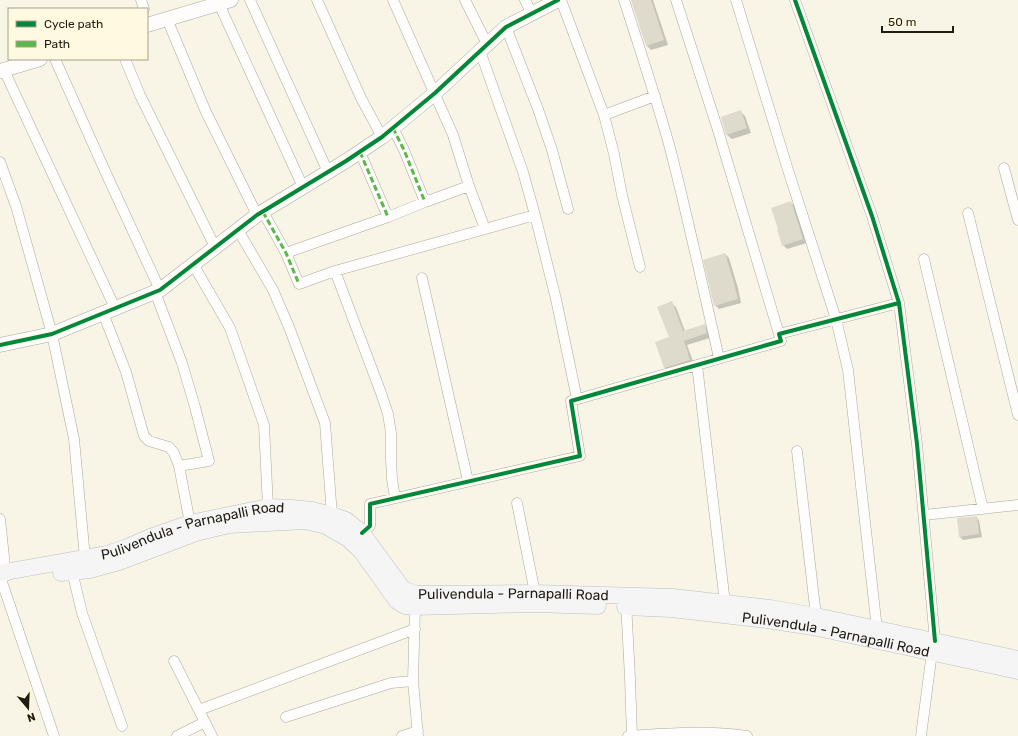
<svg xmlns="http://www.w3.org/2000/svg" width="1018" height="736" font-family="Rubik,sans-serif">
<style>
.shadow{fill:#0003}
.building{fill:#dedbcd}
.lines{fill:none;stroke-linecap:round;stroke-linejoin:round}
.street-casing{stroke:#aca99e;stroke-width:11}
.secondary-casing{stroke:#aca99e;stroke-width:15}
.primary-casing{stroke:#bfbfbe;stroke-width:17}
.street{stroke:#fefdfb;stroke-width:10}
.secondary{stroke:#fefdfb;stroke-width:14}
.primary{stroke:#f5f5f5;stroke-width:16}
.quiet{stroke:#58b947;stroke-width:3;stroke-dasharray:6 3;stroke-linecap:butt}
.cycleway-casing{stroke:#fff9df;stroke-width:6}
.cycleway{stroke:#00873e;stroke-width:4}
.labels{text-anchor:middle;dominant-baseline:central;stroke-width:4;stroke-linejoin:round;paint-order:stroke}
.street-label{font-size:14px;fill:#1f1d13;stroke:#fff9df}
</style>
<rect width="100%" height="100%" fill="#f8f4e6"/>
<!-- shadow -->
<path class="shadow" d="M632,0H653L668,45L651,50L647,46Z
M740,111L745,116L751,133L732,139L727,135L722,117Z
M791,203L795,206L807,243L787,249L783,245L779,229Z
M725,254L729,258L738,288L741,303L719,309L715,305Z
M671,303L676,307L685,331L704,325L709,329L710,338L687,345L694,364L669,372L664,367L670,338Z
M976,517L979,520L982,537L963,540L960,537L958,519Z"/>
<!-- building -->
<path class="building" d="M631,0H651L664,40L646,46Z
M741,110L747,128L726,135L721,117Z
M791,201L803,239L782,246L777,229H778L771,208Z
M725,253L734,283L738,299L714,306L703,260Z
M672,301L683,331L705,324L707,333L684,341L690,360L664,368L655,342L669,337L657,307Z
M977,516L979,534L959,537L957,518Z"/>
<g class="lines">
<defs>
<path id="street" d="M141,0L144,9
M250,0L328,172
M317,0L361,98L382,137
M393,0L453,135L469,186L485,229
M465,0L487,44
M525,0L532,14
M561,0L604,115L614,154L622,195L640,267
M624,0C640,49 656,98 670,148C688,218 703,288 719,358
M676,0L717,127L779,334
M736,0L788,170L836,319L848,370L877,629
M795,0L872,216L899,303L917,444L935,641
M219,4L303,187
M167,19L206,112L257,215
M506,27L538,109L552,150L568,209
M480,51L523,172L535,215L556,299L577,399
M55,59L105,171L160,290
M125,59L140,95L215,247
M4,70L115,308
M604,115L655,96
M393,128L404,150L425,202
M360,152L388,217
M0,162L16,206L52,334L74,439L85,558
M1004,168L1018,220
M263,212L286,253L299,284L335,271L535,215
M968,213L1018,415
M238,230L273,290L289,327L325,423L332,515
M286,253L388,217L425,202L469,186
M924,259L983,509
M193,264L230,328L264,425L268,507
M335,271L381,393L388,414L391,433V459L392,479L395,498
M422,278L468,481
M155,292L182,363L195,407L209,461L179,466
M103,313L126,372L144,436L149,441L169,447L174,453L179,466L190,523
M697,365L725,603
M797,451L816,616
M517,503L535,593
M924,515L1018,505
M0,519L6,576
M362,533L370,526V504L580,456L571,401L781,341L779,334L899,303
M72,571L82,613L122,726
M2,582L54,736
M626,602L630,678L632,736
M415,607L413,681L418,736
M174,661L212,736
M199,710L415,629
M286,717L391,683L413,681
M177,736L205,722
M402,736L418,731
M628,736C667,733 708,730 747,736
M921,736L932,652"/>
<path id="secondary" d="M147,25L231,0
M0,71L40,59
M0,345L52,334L160,290L257,215L346,161L382,137L435,93L506,27L558,0"/>
<g id="primary">
<path id="s1" d="M0,573L106,554L125,548L150,537L190,523L268,507L292,508L312,510L332,515L346,520L351,524L362,533L403,589L415,594L535,593L673,597L770,608L816,616L1018,659"/>
<path d="M61,573L90,570L119,562L196,533L229,525L305,521L326,526L347,538L361,551L397,601L405,606L415,607L533,604L598,606"/>
<path id="s2" d="M625,607L671,609L767,620L813,627L1018,671"/>
</g>
</defs>
<!-- street casing -->
<use href="#street" class="street-casing"/>
<!-- secondary casing -->
<use href="#secondary" class="secondary-casing"/>
<!-- primary casing -->
<use href="#primary" class="primary-casing"/>
<!-- street -->
<use href="#street" class="street"/>
<!-- secondary -->
<use href="#secondary" class="secondary"/>
<!-- primary -->
<use href="#primary" class="primary"/>
<!-- quiet -->
<path class="quiet" d="M393,128L404,150L425,202
M360,152L388,217
M263,212L286,253L299,284"/>
<defs>
<path id="cycleway" d="M795,0L872,216L899,303L917,444L935,641
M0,345L52,334L160,290L257,215L346,161L382,137L435,93L506,27L558,0
M362,533L370,526V504L580,456L571,401L781,341L779,334L899,303"/>
</defs>
<!-- cycleway casing -->
<use href="#cycleway" class="cycleway-casing"/>
<!-- cycleway -->
<use href="#cycleway" class="cycleway"/>
</g>
<g class="labels">
<!-- street labels -->
<g class="street-label">
<text stroke="none"><textPath href="#s1" startOffset="198">Pulivendula - Parnapalli Road</textPath></text>
<text stroke="none"><textPath href="#s1" startOffset="558">Pulivendula - Parnapalli Road</textPath></text>
<text stroke="none"><textPath href="#s2" startOffset="213">Pulivendula - Parnapalli Road</textPath></text>
</g>
</g>
<!-- legend -->
<rect x="8" y="8" width="140" height="52" fill="#fff9df" stroke="#a5a18d"/>
<rect x="16" y="21" width="20" height="6" fill="#00873e" stroke="#a5a18d"/>
<text x="44" y="28" font-size="12" fill="#1f1d13">Cycle path</text>
<rect x="16" y="41" width="20" height="6" fill="#58b947" stroke="#a5a18d"/>
<text x="44" y="48" font-size="12" fill="#1f1d13">Path</text>
<!-- north arrow -->
<g transform="translate(28 708) rotate(161)" stroke="#fff9df" stroke-width="3" paint-order="stroke">
<path d="M0-3L7 15L0 10L-7 15Z" fill="#1f1d13"/>
<text y="-6" font-size="11" font-weight="bold" text-anchor="middle" fill="#1f1d13">N</text>
</g>
<!-- scale -->
<path d="M882 26v6h71v-6" fill="none" stroke="#1f1d13" stroke-width="2"/>
<text x="888" y="26" font-size="12" fill="#1f1d13" stroke="#fff9df" stroke-width="3" paint-order="stroke">50 m</text>
</svg>
